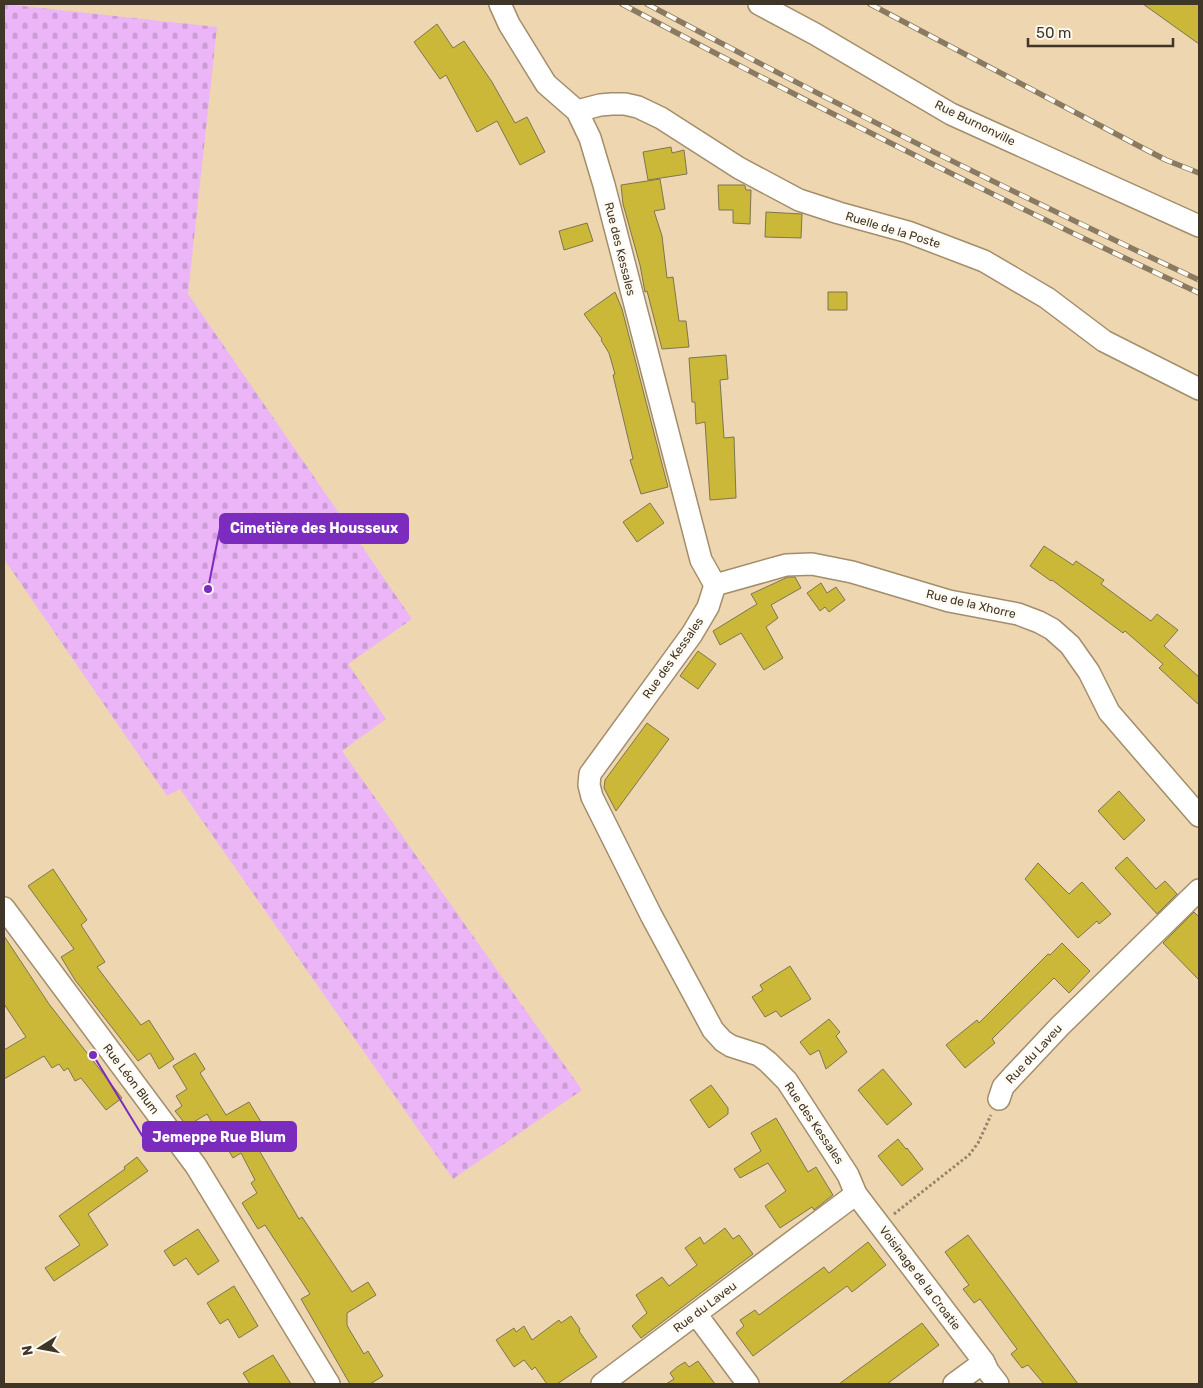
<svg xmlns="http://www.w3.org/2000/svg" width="1203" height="1388" font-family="Rubik,sans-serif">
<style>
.cemetery{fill:url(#cemetery-stones)}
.building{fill:#cbb738;stroke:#7d7650}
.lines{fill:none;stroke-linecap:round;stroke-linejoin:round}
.minor-casing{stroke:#a38d6a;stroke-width:24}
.path{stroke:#94846a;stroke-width:3;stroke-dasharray:2.5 2.5;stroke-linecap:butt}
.minor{stroke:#fff;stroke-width:21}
.rail-casing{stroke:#897a61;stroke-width:5.5}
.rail{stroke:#fffaf2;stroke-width:4;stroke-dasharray:11;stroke-linecap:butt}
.labels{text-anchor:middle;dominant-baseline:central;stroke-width:5;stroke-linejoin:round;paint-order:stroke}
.street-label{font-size:12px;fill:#3f3627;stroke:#fffaf2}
.leader{fill:none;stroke:#7b2cbf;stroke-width:2}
.callout-dot{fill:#7b2cbf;stroke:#fffaf2;stroke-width:2}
.callout{fill:#7b2cbf;stroke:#7b2cbf;stroke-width:2}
.callout-label{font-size:14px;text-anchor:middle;font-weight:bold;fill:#fff}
</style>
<defs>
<pattern id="cemetery-stones" width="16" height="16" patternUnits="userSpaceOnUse" patternTransform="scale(1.25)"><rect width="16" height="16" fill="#ecb5f8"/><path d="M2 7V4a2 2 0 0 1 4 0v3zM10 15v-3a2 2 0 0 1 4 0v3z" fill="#cb9cd5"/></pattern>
</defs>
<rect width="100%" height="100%" fill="#edd6b0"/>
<!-- cemetery -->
<path class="cemetery" d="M4,4L217,27L188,294L412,619L348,664L386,719L342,751L582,1090L453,1179L180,789L167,796L4,559Z"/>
<!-- building -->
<path class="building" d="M1143,4H1199V44Z
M437,24L453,48L464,41L492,82L515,123L527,117L545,152L520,165L497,121L477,132L446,75L440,79L414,42Z
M671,147L672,153L684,150L687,174L648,180L643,152Z
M660,179L665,209L654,211L662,236L667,278L673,277L679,321H686L689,347L662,349L647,291L645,292L640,265L623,204L621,185Z
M718,185H744L745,186L746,190H751L750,224L733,223V210H719Z
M766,212L802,214L801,238L765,237Z
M587,223L593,241L564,250L559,231Z
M615,292L622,309L668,487L641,494L630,460L633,459L613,375L615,374L609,353L601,340L602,339L584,314Z
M828,292H847V310H828Z
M726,355L728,379L720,380L724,438L734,437L736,498L710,500L705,422L696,424L695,402H692L689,358Z
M650,503L664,523L637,542L623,522Z
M1044,546L1073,565L1076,561L1104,580L1101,584L1151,621L1157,614L1178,630L1164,646L1199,677V705L1159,668L1163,664L1125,631L1123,633L1052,580L1051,581L1030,566Z
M788,577H795L801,588L771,605L778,618L766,627L783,658L764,670L741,633L720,645L713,631L757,604L751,594Z
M821,583L827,593L836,587L845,600L829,612L825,607L820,611L807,593Z
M698,651L716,664L698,689L680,676Z
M647,723L669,739L616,811L604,788L605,780Z
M1119,791L1145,820L1124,840L1098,811Z
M1127,857L1156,889L1165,881L1177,894L1157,914L1115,868Z
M1038,863L1069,894L1082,882L1111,914L1099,924L1097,921L1078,938L1025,879Z
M53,869L87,920L81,925L105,962L97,967L141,1025L149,1020L174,1059L159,1069L150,1053L138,1061L75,980L61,957L74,949L28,886Z
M1194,912L1199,917V980L1163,943Z
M4,936L49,1004L122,1098L106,1110L81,1078L75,1081L68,1068L64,1071L59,1064L52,1068L44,1056L4,1079V1050L26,1037L4,1004Z
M1062,943L1090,971L1069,993L1054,978L992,1039L995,1043L965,1068L946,1045L977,1020L979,1023L1048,954L1050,955Z
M790,966L811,999L781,1017L776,1011L765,1017L752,997L763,990L760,985Z
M829,1019L840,1032L836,1036L847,1052L826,1069L819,1050L810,1055L800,1042Z
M195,1053L205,1069L200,1073L226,1115L249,1102L264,1127L262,1128L266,1139L256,1145L299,1219L302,1217L352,1292L368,1282L376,1295L347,1313V1325L349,1329L364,1354L368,1351L383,1376L370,1384H350L301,1299L310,1294L265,1225L258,1229L242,1203L257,1193L251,1183L255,1180L241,1153L233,1158L207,1114L187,1126L175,1111L182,1106L176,1096L187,1089L173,1066Z
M883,1069L912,1104L887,1125L858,1090Z
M711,1085L728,1108V1114L709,1128L690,1100Z
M776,1118L808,1172L816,1167L833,1195L814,1210L812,1207L780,1228L765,1206L786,1191L768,1163L740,1178L734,1169L761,1151L751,1133Z
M898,1139L906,1149L907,1148L923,1169L902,1186L878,1156Z
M137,1157L148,1171L88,1214L108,1245L54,1281L45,1268L80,1245L59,1216L125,1169L124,1167Z
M725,1228L733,1239L739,1235L753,1254L641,1338L632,1326L647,1313L636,1295L662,1277L669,1286L697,1265L685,1248L700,1237L704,1244Z
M198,1229L219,1261L198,1275L186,1258L174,1266L164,1251Z
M968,1235L1010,1291L1078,1384H1044L1028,1365L1022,1368L1011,1354L1017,1349L980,1299L974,1303L963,1289L969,1285L945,1252Z
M868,1242L886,1265L852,1292L847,1286L753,1356L736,1333L744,1326L740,1320L755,1310L759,1315L824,1267L829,1273Z
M234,1286L258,1326L239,1338L228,1319L220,1324L207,1303Z
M571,1316L580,1329L579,1331L597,1357L557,1384H547L535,1367L532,1370L524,1360L514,1367L496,1340L514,1328L516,1332L524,1326L532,1340L559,1320L561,1323Z
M922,1323L939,1345L887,1384H839Z
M273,1355L291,1384H250L243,1373Z
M698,1361L715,1384H666L674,1379L670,1373L677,1367L685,1362L689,1367Z"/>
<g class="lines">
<defs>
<path id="minor" d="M500,4L509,24L546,84L577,111L590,138L604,185L701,560L715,585L708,607L692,634L590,774L589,785L592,797L651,915L713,1030L723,1041L731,1046L759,1055L768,1062L787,1081L848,1175L856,1194L984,1362L988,1371L998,1384
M759,4L815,34L951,114L1199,226
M577,111L600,105L612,104H625L638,107L661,118L739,168L799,200L839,213L908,232L984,261L1047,298L1104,341L1199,389
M715,585L786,565L812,564L852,572L949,601L1018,614L1039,622L1052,629L1070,645L1089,672L1109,712L1199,816
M4,908L196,1166L329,1384
M999,1099L1003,1087L1012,1077L1060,1026L1199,890
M696,1314L748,1384
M602,1384L856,1194
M954,1384L984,1362"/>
</defs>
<!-- minor casing -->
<use href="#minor" class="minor-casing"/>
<!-- path -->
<path class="path" d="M894,1214L969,1155L978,1143L991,1115"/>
<!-- minor -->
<use href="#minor" class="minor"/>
<defs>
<path id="rail" d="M622,4C812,105 1004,202 1199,293
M647,4C829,101 1013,193 1199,280
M870,4L1135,144L1166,160L1199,173"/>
</defs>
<!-- rail casing -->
<use href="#rail" class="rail-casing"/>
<!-- rail -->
<use href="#rail" class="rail"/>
</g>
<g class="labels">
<!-- street labels -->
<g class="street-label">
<text transform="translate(975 123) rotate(26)">Rue Burnonville</text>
<text transform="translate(893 230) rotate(17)">Ruelle de la Poste</text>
<text transform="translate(620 249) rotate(76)">Rue des Kessales</text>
<text transform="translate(971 604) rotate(13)">Rue de la Xhorre</text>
<text transform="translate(673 658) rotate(-55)">Rue des Kessales</text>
<text transform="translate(1034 1054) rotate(-47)">Rue du Laveu</text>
<text transform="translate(131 1079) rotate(53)">Rue Léon Blum</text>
<text transform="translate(814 1123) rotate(56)">Rue des Kessales</text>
<text transform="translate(920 1278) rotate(53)">Voisinage de la Croatie</text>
<text transform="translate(705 1307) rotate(-37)">Rue du Laveu</text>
</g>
</g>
<!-- callouts -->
<path class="leader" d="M208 589L220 528M93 1055L143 1137"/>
<g class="callout-dot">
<circle cx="208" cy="589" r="5"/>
<circle cx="93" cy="1055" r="5"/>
</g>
<g class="callout">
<rect x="220" y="514" width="188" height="29" rx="5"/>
<rect x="143" y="1122" width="153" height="29" rx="5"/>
</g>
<g class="callout-label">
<text x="314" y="533">Cimetière des Housseux</text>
<text x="219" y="1142">Jemeppe Rue Blum</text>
</g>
<!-- border -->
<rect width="1203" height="1388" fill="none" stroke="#3f3627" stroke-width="10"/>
<!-- north arrow -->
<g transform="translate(40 1348) rotate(259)" stroke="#fffaf2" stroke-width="4" paint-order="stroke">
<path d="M0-4L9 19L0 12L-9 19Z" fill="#3f3627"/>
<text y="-8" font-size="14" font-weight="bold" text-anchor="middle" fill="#3f3627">N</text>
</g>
<!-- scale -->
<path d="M1028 38v8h145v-8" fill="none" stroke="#3f3627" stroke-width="2.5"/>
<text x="1036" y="38" font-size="15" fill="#3f3627" stroke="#fffaf2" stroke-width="4" paint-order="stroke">50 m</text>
</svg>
